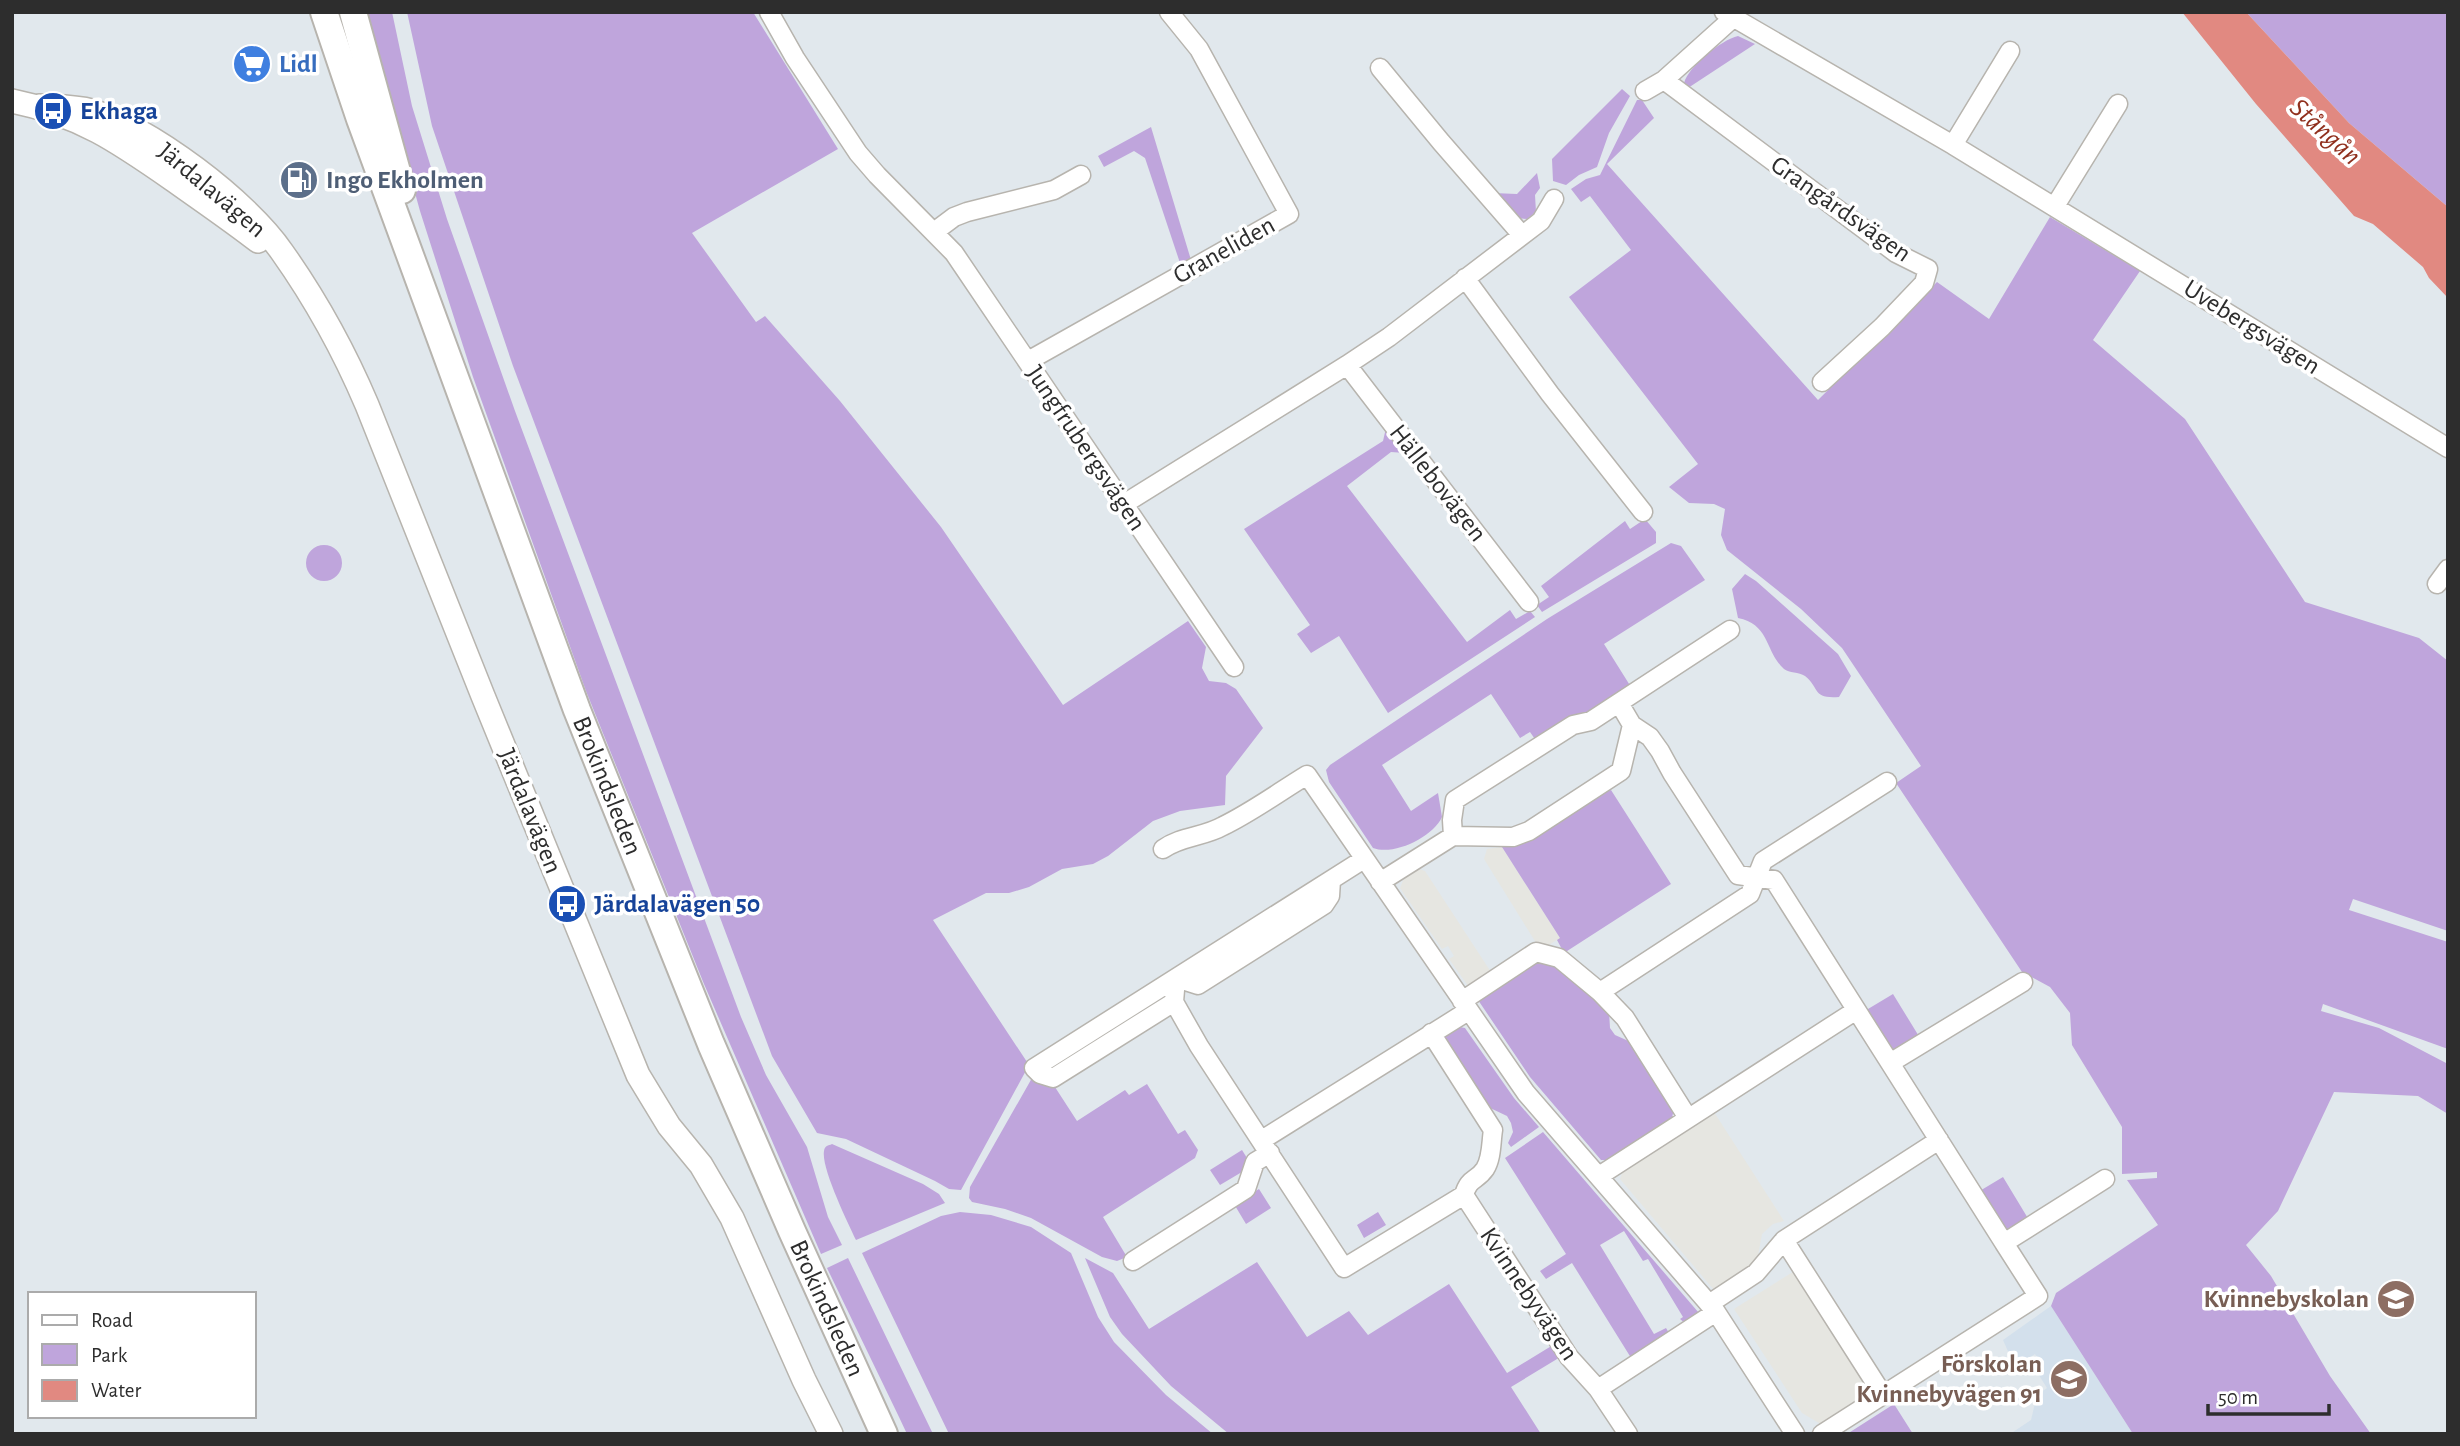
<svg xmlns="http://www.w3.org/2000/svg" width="2460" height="1446" font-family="'Alegreya Sans',sans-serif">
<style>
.industrial{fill:#e6e6e1}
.education{fill:#d3e0ec}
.green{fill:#bfa5dc}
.water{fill:#e18981}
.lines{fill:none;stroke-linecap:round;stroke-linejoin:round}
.minor-casing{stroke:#b7b4ae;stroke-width:21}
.tertiary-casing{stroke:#b7b4ae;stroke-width:26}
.secondary-casing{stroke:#b7b4ae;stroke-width:30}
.minor{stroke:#fff;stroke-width:18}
.tertiary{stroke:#fff;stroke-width:23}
.secondary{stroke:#fff;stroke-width:26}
.labels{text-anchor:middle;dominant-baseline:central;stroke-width:7;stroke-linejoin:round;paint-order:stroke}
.shop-label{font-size:26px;font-weight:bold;fill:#366cbe;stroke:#fff;text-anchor:start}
.transit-label{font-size:26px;font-weight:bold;fill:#164399;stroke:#fff;text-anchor:start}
.service-label{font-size:26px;font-weight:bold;fill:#4e5e75;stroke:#fff;text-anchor:start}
.street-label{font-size:26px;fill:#2d2d2d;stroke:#fff}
.education-label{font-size:26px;font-weight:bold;fill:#785e54;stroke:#fff;text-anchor:end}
.water-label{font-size:28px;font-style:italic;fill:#90301e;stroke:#fff}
</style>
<rect width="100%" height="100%" fill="#e1e8ed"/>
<!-- industrial -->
<path class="industrial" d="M1502,847L1560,938L1544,948L1538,946L1484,859L1487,849Z
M1419,869L1425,871L1491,972V975L1471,990L1449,959L1454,956L1448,946L1442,949L1400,888L1404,878Z
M1714,1112L1784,1221L1773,1224L1762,1234L1757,1261L1751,1268L1714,1290L1620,1179L1624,1168Z
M1796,1270L1874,1392L1824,1426L1802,1413L1734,1309Z"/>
<!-- education -->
<path class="education" d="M2051,1306L2133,1434H2010L2031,1420L2037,1395L2047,1388L2035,1369L2041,1364L2035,1354L2015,1367L2003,1340Z"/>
<!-- green -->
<path class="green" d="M365,12H392L412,106L447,219L515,411L741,1017L766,1075L807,1147L828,1217L842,1245L821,1254L704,984L586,691L473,377L420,211Z
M407,12H753L838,149L692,233L756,322L765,316L840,401L941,527L1063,705L1188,621L1206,647L1202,668L1209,681L1226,683L1236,689L1263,728L1226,776L1225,805L1180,811L1153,821L1108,856L1093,864L1062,869L1029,887L1009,893H986L933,920L1029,1065L961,1190L949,1189L935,1181L846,1139L817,1133L772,1056L513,366L432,126Z
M2246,12H2448V207L2349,123Z
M1738,36L1755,44L1688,88L1684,83C1689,66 1721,40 1738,36Z
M1622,89L1630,96L1609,133L1597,167L1579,175L1566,185L1553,181L1552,159Z
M1637,100H1642L1654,118L1607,164L1818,400L1937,282L1989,319L2050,217L2140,271L2093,340L2185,419L2305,602L2419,638L2448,661V931L2353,899L2349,910L2448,942V1049L2323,1004L2321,1011L2379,1028L2448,1064V1114L2418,1096L2334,1092L2278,1211L2246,1245L2271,1276L2330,1376L2371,1434H2133L2051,1306L2056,1293L2158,1225L2127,1180L2157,1178V1172L2122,1174V1127L2072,1045L2070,1013L2050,987L2022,972L1896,783L1921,766L1842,648L1801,609L1727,550L1721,535L1725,509L1714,504L1689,503L1669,487L1698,464L1569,297L1631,250L1590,196L1581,202L1571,189L1586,179L1600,175Z
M1151,127L1191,260L1181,266L1145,158L1134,151L1104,167L1098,156Z
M1537,173L1540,188L1535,195L1536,212L1527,219L1517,218L1493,193L1517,194Z
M1386,428L1405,453L1391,452L1347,486L1467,642L1510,610L1516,619L1530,611L1535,617L1388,713L1339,636L1311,653L1297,634L1310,625L1244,529L1383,441Z
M1645,519L1656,532V543L1542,612L1537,605L1549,597L1541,586L1625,521L1630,529Z
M1671,543L1681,546L1705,580L1604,644L1631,687L1587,716L1537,742L1530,732L1520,738L1491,694L1382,765L1411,811L1438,793L1442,817C1433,837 1394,856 1373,848L1329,782L1326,770L1330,765L1547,619Z
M306 563a18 18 0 1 1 36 0a18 18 0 1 1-36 0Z
M1745,574L1756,581L1838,654L1851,676L1839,697C1812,699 1820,688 1805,676C1799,672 1789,673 1784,669C1765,652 1770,624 1738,618L1732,589Z
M1611,790L1671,884L1564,953L1557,940L1560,938L1502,847L1513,844L1596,796Z
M1534,960H1550L1609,1011L1610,1028L1615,1035L1633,1043L1674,1109L1671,1122L1609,1160H1601L1530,1077L1476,997Z
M1893,994L1920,1038L1902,1049L1891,1051L1863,1012Z
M1460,1027L1465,1028L1514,1098L1539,1127L1511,1147L1508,1143L1513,1132L1511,1123L1507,1116L1488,1107L1444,1039C1445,1031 1452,1028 1460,1027Z
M1032,1078L1053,1084L1077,1121L1125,1090L1129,1095L1147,1084L1178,1134L1185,1130L1198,1150L1195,1158L1103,1217L1127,1257L1117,1261L1102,1257L1031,1218L1005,1209L972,1202L969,1198L970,1187Z
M1543,1132L1699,1313L1686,1324L1680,1319L1683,1317L1648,1259L1643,1261L1624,1231L1600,1245L1654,1334L1666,1328L1669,1333L1633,1361L1572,1263L1546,1279L1540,1271L1566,1254L1505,1158Z
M832,1144L923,1184L939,1194L945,1203L856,1240C848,1223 821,1168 824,1151C825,1145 828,1146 832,1144Z
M1242,1150L1252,1166L1220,1185L1210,1170Z
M2003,1177L2029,1220L2011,1230H2006L1978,1192Z
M1259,1189L1271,1208L1246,1224L1234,1204Z
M960,1212L991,1215L1031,1227L1071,1253L1098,1317L1114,1342L1166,1395L1213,1434H949L862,1253L941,1216Z
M1378,1212L1386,1225L1364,1238L1357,1225Z
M848,1258L933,1434H907L899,1417L827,1268Z
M1085,1258L1113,1273L1149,1329L1257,1262L1307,1337L1349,1311L1368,1335L1449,1284L1507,1373L1553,1345L1562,1356L1511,1387L1541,1434H1229L1171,1386L1122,1334L1110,1317Z
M1894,1404L1913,1434H1847Z"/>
<!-- water -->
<path class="water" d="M2182,12H2246L2349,123L2448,207V298L2429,278L2423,267L2373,224L2354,216L2256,104Z"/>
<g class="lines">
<defs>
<path id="minor" d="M769,12L795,58L858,153L877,175L954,253L1234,667
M1724,12L1953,145L2448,448
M1380,68L1441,142L1522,235
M1664,80L1896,253L1928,269L1924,283L1882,327L1822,382
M1645,91L1664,80L1733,18
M1953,145L2010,51
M2055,206L2118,104
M934,232L954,217L967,212L1054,190L1081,175
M1465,278L1550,394L1643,512
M1028,361L1289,214L1199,49L1169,12
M1347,365L1529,602
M1124,504L1347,365L1389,337L1541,221L1554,199
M2437,584L2448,569
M1632,725L1650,737L1660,751L1672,773L1738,875L1774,880L1890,1063L2023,982
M1453,836L1452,820L1455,800L1573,725L1591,721L1730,630
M1163,849C1181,836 1204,837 1223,826C1252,812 1279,792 1307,775L1526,1093L1716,1312L1795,1434
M1331,880L1330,896L1324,905L1198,985L1176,978L1174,1002L1199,1046L1344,1268L1464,1195L1569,1357L1598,1389
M1380,882L1453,836L1513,837L1529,831L1621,771L1632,725L1619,703
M1600,992L1625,1018L1688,1118
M1462,1001L1536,952L1559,958L1600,992L1750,894L1763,861L1887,782
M1174,1002L1053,1078L1040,1074L1034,1068L1364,859
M1431,1033L1493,1130C1491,1142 1492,1158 1485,1169C1476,1182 1469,1177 1464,1195
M1890,1063L2004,1243L2105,1179
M1262,1140L1468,1011
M1599,1176L1855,1011
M1784,1240L1883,1395
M1133,1261L1246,1189L1255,1162L1270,1153
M1709,1304L1756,1273L1784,1240L1939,1140
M1628,1434L1598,1389L1716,1312
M1822,1434L2038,1296L2004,1243"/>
<path id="tertiary" d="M12,101C81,115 119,142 175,181C203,201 231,220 258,241
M39,106C56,107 74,106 92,111C151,128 247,201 282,252C316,300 344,351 367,405L483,696L638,1075L669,1126L701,1165L732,1218L804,1380L831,1434"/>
<g id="secondary">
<path id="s1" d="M324,12L360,119L577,710L711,1044L792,1231L884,1434"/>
<path d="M353,12L402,190"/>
</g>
</defs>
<!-- minor casing -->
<use href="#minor" class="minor-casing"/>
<!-- tertiary casing -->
<use href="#tertiary" class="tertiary-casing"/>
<!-- secondary casing -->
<use href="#secondary" class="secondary-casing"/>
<!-- minor -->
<use href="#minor" class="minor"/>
<!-- tertiary -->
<use href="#tertiary" class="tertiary"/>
<!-- secondary -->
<use href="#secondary" class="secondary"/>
</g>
<!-- icons -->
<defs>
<symbol id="supermarket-disc" viewBox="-11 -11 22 22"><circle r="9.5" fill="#3f7fe0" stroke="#fff"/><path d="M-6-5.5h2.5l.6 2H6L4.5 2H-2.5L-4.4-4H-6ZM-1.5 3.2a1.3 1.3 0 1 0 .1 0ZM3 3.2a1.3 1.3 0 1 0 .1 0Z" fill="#fff"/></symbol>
<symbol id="bus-disc" viewBox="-11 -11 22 22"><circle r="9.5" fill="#1a4fb4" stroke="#fff"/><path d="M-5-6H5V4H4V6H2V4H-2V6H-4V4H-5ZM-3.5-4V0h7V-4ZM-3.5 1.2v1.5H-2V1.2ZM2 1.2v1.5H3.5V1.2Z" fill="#fff"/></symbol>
<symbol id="fuel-disc" viewBox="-11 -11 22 22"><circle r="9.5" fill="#5c6f8a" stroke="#fff"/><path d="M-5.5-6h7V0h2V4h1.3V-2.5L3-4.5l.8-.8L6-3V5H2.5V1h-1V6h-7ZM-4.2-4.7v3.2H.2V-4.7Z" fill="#fff"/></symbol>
<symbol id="school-disc" viewBox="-11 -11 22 22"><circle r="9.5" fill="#8d6e63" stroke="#fff"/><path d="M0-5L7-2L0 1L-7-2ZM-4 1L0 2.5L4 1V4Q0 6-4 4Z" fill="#fff"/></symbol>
</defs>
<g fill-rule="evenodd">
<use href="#supermarket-disc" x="230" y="42" width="44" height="44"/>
<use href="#bus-disc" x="31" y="89" width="44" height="44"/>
<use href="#fuel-disc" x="277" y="158" width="44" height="44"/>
<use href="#bus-disc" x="545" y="882" width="44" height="44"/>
<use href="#school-disc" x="2374" y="1277" width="44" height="44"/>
<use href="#school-disc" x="2047" y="1357" width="44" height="44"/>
</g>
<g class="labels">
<!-- shop labels -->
<g class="shop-label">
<text x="279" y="64">Lidl</text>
</g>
<!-- transit labels -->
<g class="transit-label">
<text x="80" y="111">Ekhaga</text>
<text x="594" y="904">Järdalavägen 50</text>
</g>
<!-- service labels -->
<g class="service-label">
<text x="326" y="180">Ingo Ekholmen</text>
</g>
<!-- street labels -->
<g class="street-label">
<text transform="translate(212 190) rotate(40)">Järdalavägen</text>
<text transform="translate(1841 209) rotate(35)">Grangårdsvägen</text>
<text transform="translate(1224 250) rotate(-29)">Graneliden</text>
<text transform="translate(2252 327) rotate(32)">Uvebergsvägen</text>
<text transform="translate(1086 448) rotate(56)">Jungfrubergsvägen</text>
<text transform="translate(1438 483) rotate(52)">Hällebovägen</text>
<text stroke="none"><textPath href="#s1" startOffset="824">Brokindsleden</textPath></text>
<text transform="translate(530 811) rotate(68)">Järdalavägen</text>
<text transform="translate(1529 1294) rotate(56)">Kvinnebyvägen</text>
<text stroke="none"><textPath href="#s1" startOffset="1391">Brokindsleden</textPath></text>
</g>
<!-- education labels -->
<g class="education-label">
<text x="2369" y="1299">Kvinnebyskolan</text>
<text x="2042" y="1364">Förskolan<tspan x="2042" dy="30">Kvinnebyvägen 91</tspan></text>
</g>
<!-- water labels -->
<g class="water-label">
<text transform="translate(2325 132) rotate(42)">Stångån</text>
</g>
</g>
<!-- border -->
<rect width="2460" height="1446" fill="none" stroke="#2d2d2d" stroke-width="28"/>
<!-- legend -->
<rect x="28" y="1292" width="228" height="126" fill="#ffffff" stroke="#ababab" stroke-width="2"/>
<rect x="42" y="1315" width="35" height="10" fill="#ffffff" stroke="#ababab" stroke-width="2"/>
<text x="91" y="1327" font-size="21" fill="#2d2d2d">Road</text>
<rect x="42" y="1344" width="35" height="21" fill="#bfa5dc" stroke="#ababab" stroke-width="2"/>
<text x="91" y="1362" font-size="21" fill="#2d2d2d">Park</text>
<rect x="42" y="1380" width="35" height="21" fill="#e18981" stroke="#ababab" stroke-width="2"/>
<text x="91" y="1397" font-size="21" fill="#2d2d2d">Water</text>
<!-- scale -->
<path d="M2208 1404v10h121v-10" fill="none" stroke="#2d2d2d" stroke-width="3.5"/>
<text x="2218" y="1404" font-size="21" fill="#2d2d2d" stroke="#ffffff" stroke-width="5" paint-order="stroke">50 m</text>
</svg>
